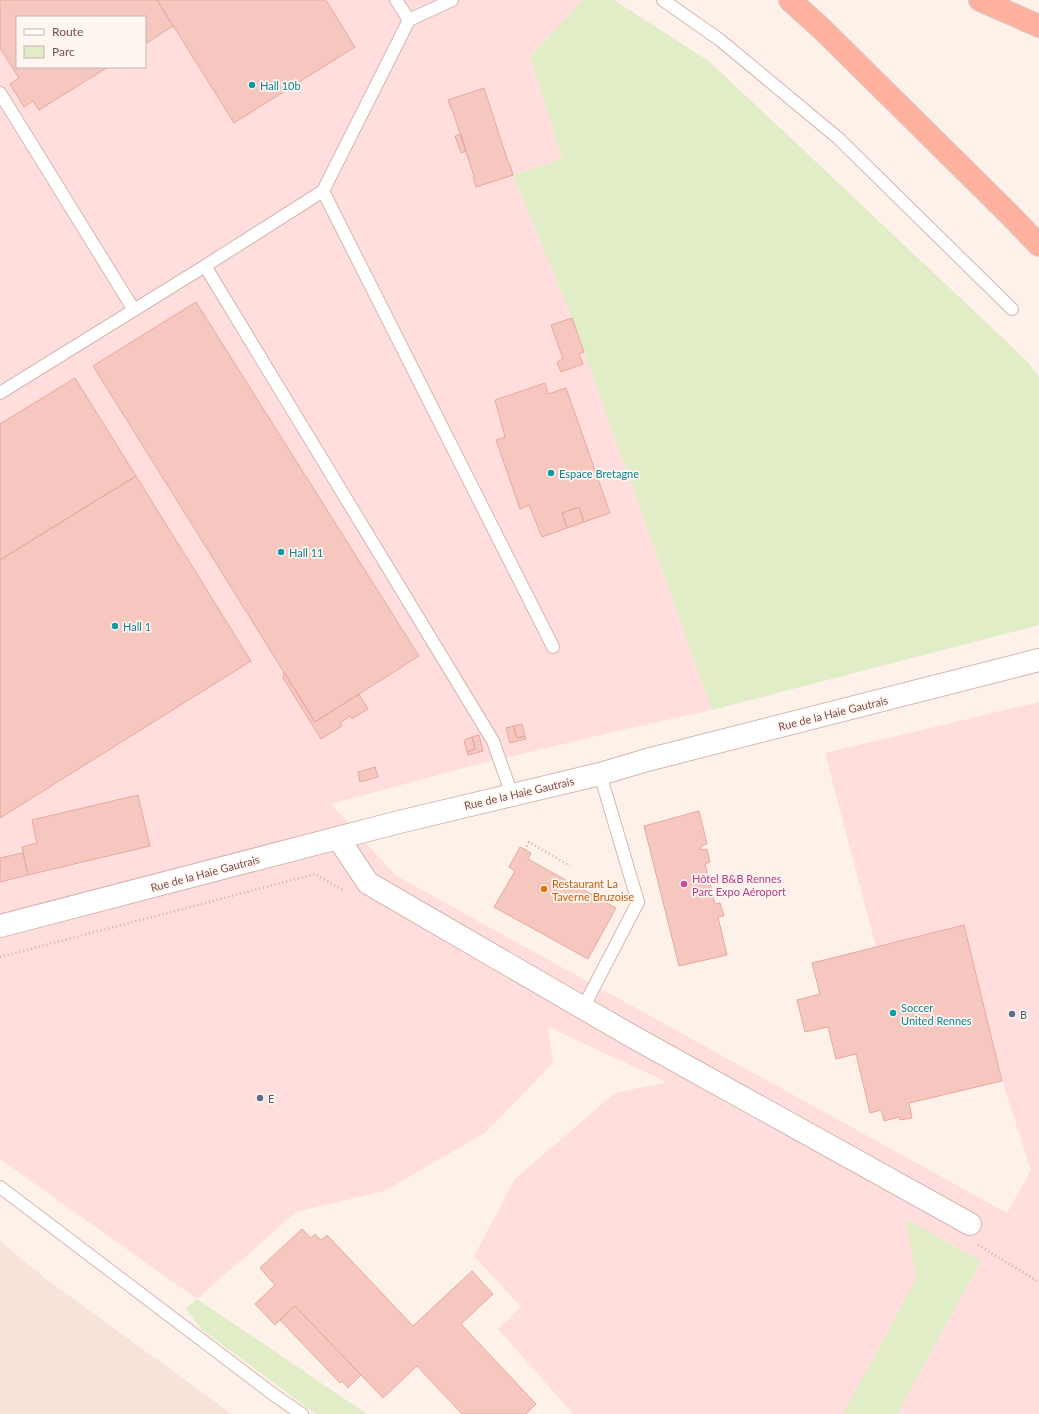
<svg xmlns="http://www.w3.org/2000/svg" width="1039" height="1414" font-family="Lato,sans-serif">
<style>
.residential{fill:#f8e3da}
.commercial{fill:#ffdedd;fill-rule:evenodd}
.green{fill:#e0edc6}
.building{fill:#f5c7bf;stroke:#e9a89e}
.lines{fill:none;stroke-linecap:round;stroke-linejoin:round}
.service-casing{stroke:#d4b7b0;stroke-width:14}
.minor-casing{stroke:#d4b7b0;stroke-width:24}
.tertiary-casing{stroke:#d4b7b0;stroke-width:24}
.trunk-casing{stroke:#dacecc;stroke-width:24}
.path{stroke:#dba9a1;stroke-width:2.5;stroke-dasharray:1 3;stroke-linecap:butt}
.service{stroke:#fff;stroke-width:12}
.minor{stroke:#fff;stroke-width:22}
.tertiary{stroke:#fff;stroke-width:22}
.trunk{stroke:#fdb19e;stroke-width:22}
.culture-dot{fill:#0f9aa8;stroke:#fff6f1;stroke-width:1.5}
.hotel-dot{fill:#d1479c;stroke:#fff6f1;stroke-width:1.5}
.food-dot{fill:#e8710a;stroke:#fff6f1;stroke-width:1.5}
.service-dot{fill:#5c6f8a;stroke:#fff6f1;stroke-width:1.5}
.labels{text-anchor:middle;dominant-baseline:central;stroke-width:3.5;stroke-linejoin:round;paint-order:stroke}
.culture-label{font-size:11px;fill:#0d838f;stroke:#fff6f1;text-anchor:start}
.street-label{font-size:11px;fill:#7b4f4a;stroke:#fff6f1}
.hotel-label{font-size:11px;fill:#b23c85;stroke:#fff6f1;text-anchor:start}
.food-label{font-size:11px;fill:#c56008;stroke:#fff6f1;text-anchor:start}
.service-label{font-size:11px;fill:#4e5e75;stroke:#fff6f1;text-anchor:start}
</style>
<rect width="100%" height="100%" fill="#fef1e9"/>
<!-- residential -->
<path class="residential" d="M0,1241L46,1279L232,1414H0Z"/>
<!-- commercial -->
<path class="commercial" d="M0,0H583L530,56L562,159L513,175L572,318L712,710L630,728L471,766L331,804L395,875L1007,1213L1031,1170L1002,1081L876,947L825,753L1039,702V1414H573L498,1329L521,1307L474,1256L515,1179L615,1093L667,1082L548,1027L553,1063L485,1133L384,1191L296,1212L197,1299L0,1159ZM17,17H145V67H17Z"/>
<!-- green -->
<path class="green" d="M583,0H614L710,62L1027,361L1039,377V625L712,710L572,318L513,175L562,159L530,56Z
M906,1219L981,1261L897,1414H843L916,1279Z
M197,1299L367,1414H316L201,1329L186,1309Z"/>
<!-- building -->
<path class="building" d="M0,0H157L173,26L145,44V17H17V67H108L39,110L33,101L24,107L10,84L19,78L0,48Z
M157,0H326L355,47L234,123Z
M484,88L509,165H510L513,175L476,187L473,177L474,176L452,109H451L448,100Z
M461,134L466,151L461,153L455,136Z
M196,302L419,656L315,722L93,366Z
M572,318L584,352L579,354L583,364L561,372L557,362L563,359L551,325Z
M75,378L136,476L0,560V424Z
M545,383L548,394L566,388L610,513L584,522L579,507L562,513L567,528L542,537L529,505L520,509L496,440L505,437L495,400Z
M136,476L251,661L0,818V560Z
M579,507L584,522L567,528L562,513Z
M284,672L315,722L359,694L368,709L352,719L350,716L340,723L342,726L321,739L283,678Z
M522,724L525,736L517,738L513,726Z
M513,726L517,738L525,736L526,739L510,743L506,728Z
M479,735L483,751L468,755L467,752L475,749L472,737Z
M472,737L475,749L467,752L464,740Z
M375,767L378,777L360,782L358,772Z
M138,795L150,846L28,875L22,847L37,843L32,820Z
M699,811L707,844L701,846V850L707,849L710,862L705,864L715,904L720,903L724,916L718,917L727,955L679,966L644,826Z
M520,847L531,853L528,859L616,908L588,959L494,907L515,871L509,867Z
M23,853L28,875L0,882V858Z
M964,925L1002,1081L909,1103L912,1118L900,1120L899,1117L884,1121L881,1110L870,1113L856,1054L836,1059L828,1027L805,1032L797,1000L820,994L812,963Z
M302,1229L311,1238L315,1234L321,1240L327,1235L413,1326L472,1271L493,1294L461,1324L536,1404L526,1414H462L417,1366L383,1398L295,1306L275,1325L255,1304L275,1285L260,1268Z
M295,1306L361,1375L348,1388L342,1381L340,1383L280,1320Z"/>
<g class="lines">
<defs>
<path id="service" d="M663,0L720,40L838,138L1012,309
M409,20L452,0
M0,93L134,310
M323,191L409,20L396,0
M205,266L323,191L553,647
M0,393L205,266L493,741L512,795
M583,1008L638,902L600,774
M0,1187L274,1395L302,1414"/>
<path id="minor" d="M338,838L368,883L628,1034L970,1224"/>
<path id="tertiary" d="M0,926L395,823L600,774L647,760L1039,660"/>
<path id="trunk" d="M790,0L823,30L1009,214L1039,245
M980,0L1039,26"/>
</defs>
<!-- service casing -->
<use href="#service" class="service-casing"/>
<!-- minor casing -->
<use href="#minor" class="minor-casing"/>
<!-- tertiary casing -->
<use href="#tertiary" class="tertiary-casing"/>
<!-- trunk casing -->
<use href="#trunk" class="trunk-casing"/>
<!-- path -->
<path class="path" d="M525,850L529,842L570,866
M0,957L315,874L343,890
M978,1245L1039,1282"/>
<!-- service -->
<use href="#service" class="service"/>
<!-- minor -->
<use href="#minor" class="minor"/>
<!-- tertiary -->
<use href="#tertiary" class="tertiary"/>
<!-- trunk -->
<use href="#trunk" class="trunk"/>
</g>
<!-- markers -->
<g class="culture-dot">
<circle cx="252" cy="85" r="4"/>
<circle cx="551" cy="473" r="4"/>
<circle cx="281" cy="552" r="4"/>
<circle cx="115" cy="626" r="4"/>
<circle cx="893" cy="1013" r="4"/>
</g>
<circle class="hotel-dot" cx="684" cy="884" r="4"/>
<circle class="food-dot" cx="544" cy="889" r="4"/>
<g class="service-dot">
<circle cx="1012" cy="1014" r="4"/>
<circle cx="260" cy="1098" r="4"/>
</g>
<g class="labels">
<!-- culture labels -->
<g class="culture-label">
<text x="260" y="85">Hall 10b</text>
<text x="559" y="473">Espace Bretagne</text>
<text x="289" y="552">Hall 11</text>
<text x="123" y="626">Hall 1</text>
<text x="901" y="1007">Soccer<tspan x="901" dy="13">United Rennes</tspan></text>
</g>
<!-- street labels -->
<g class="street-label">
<text transform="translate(833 713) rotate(-14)">Rue de la Haie Gautrais</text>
<text transform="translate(519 793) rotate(-13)">Rue de la Haie Gautrais</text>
<text transform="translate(205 873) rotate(-15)">Rue de la Haie Gautrais</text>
</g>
<!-- hotel labels -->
<g class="hotel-label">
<text x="692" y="878">Hôtel B&amp;B Rennes<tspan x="692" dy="13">Parc Expo Aéroport</tspan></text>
</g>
<!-- food labels -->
<g class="food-label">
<text x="552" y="883">Restaurant La<tspan x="552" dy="13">Taverne Bruzoise</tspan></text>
</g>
<!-- service labels -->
<g class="service-label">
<text x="1020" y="1014">B</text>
<text x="268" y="1098">E</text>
</g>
</g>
<!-- legend -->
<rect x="16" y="16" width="130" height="52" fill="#fff6f1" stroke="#cab3ae"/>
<rect x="24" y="29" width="20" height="6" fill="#ffffff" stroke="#cab3ae"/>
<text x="52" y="36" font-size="12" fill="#7b4f4a">Route</text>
<rect x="24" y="46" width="20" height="12" fill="#e0edc6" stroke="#cab3ae"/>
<text x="52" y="56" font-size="12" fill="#7b4f4a">Parc</text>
</svg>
